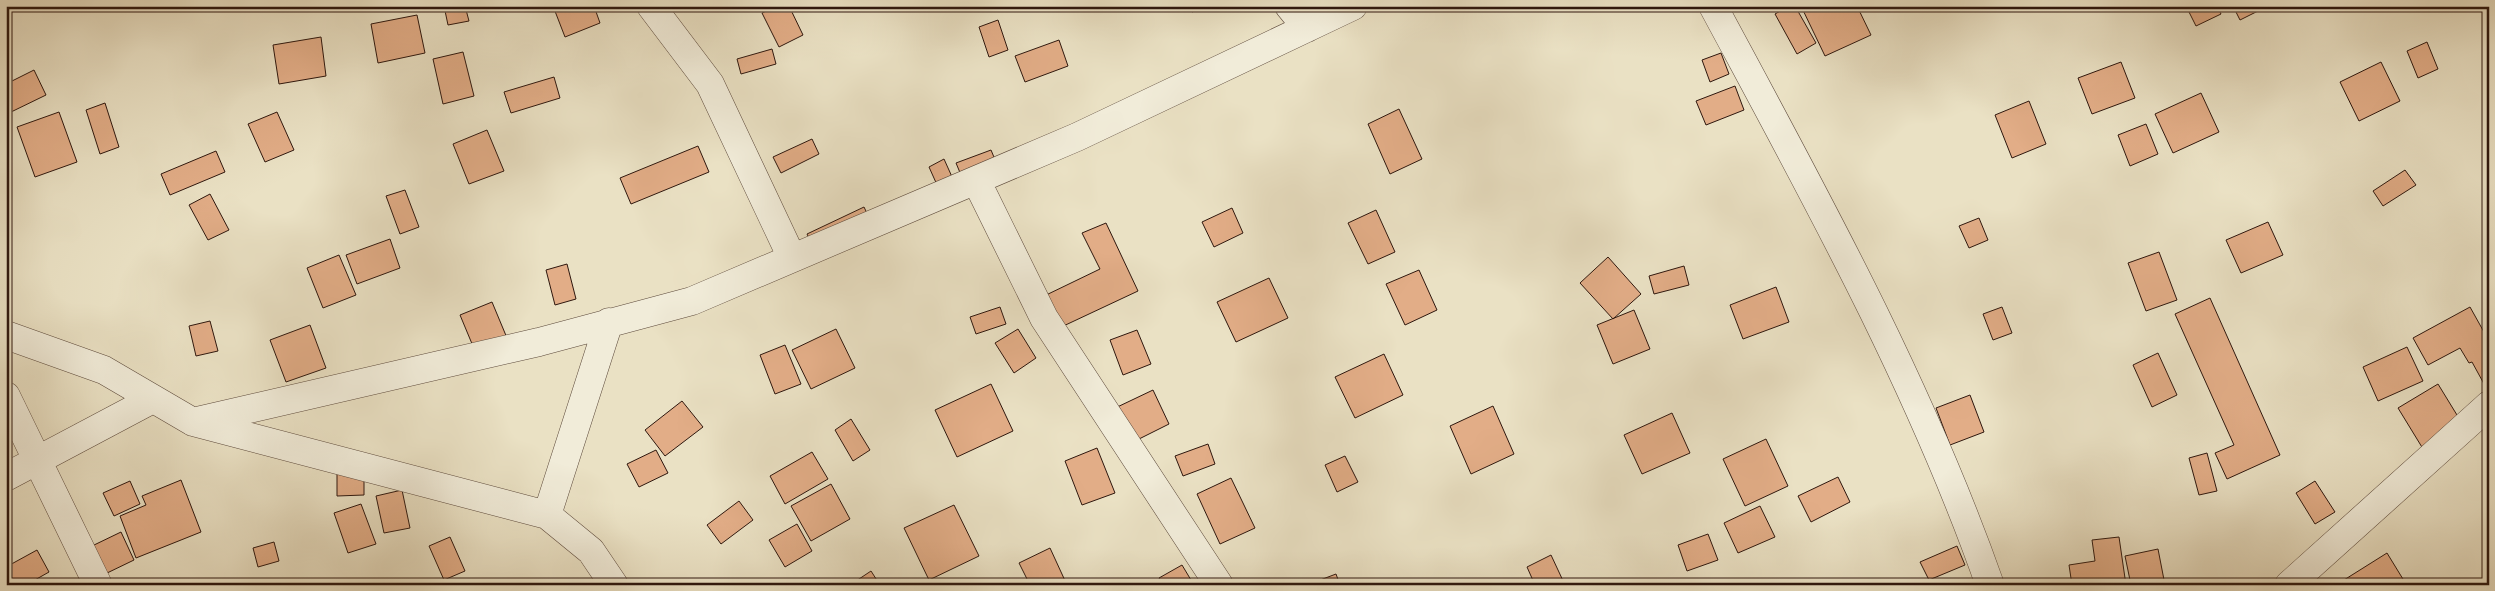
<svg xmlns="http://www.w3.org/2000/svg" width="2495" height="591" font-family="Alegreya,serif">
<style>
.building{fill:#e2ad87;stroke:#2e170e}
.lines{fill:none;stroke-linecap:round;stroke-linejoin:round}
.minor-casing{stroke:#5d4a3c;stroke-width:29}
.minor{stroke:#f1ecd9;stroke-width:28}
</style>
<rect width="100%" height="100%" fill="#eae1c4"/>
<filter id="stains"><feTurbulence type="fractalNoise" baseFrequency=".004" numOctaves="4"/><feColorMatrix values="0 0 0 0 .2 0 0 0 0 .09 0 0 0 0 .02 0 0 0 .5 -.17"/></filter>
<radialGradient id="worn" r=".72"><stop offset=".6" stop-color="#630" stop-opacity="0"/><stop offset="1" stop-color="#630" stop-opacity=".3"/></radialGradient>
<!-- building -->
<path class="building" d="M444,6H465L469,21L448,25Z
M553,6H594L600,23L565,37Z
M777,6H789L803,35L779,47L762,13Z
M1190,6H1207L1192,12Z
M1789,6H1795L1816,43L1797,54L1775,14Z
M1801,6H1857L1871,35L1825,56Z
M2186,6H2217L2221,14L2196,26Z
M2233,6H2268L2240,20Z
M417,15L425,53L378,63L371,24Z
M998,20L1008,50L989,57L979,27Z
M321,37L326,76L279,84L273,45Z
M1059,40L1068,66L1025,82L1015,56Z
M2427,42L2438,69L2418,78L2407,51Z
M772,49L776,64L741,74L737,59Z
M463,52L474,96L443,104L433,59Z
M1721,53L1729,74L1710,82L1702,60Z
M2121,62L2135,98L2092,114L2078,78Z
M2381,62L2400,101L2359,121L2340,82Z
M34,70L46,95L11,112L6,101V84Z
M554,77L560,98L511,113L504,92Z
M1735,86L1744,110L1706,125L1696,101Z
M2201,93L2219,132L2173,153L2155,114Z
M2029,101L2046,144L2012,158L1995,115Z
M105,103L119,147L100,154L86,110Z
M1399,109L1422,159L1390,174L1368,124Z
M59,112L77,162L35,177L17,127Z
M277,112L294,150L265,162L248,124Z
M2146,124L2158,154L2130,166L2118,135Z
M487,130L504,171L469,184L453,144Z
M812,139L819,154L781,173L773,157Z
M698,146L709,172L631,204L620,178Z
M991,150L1001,174L966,187L956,163Z
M216,151L225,172L170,195L161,174Z
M944,159L957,188L942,196L929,167Z
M2405,170L2416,185L2383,206L2373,191Z
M405,190L419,227L400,234L386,196Z
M210,194L229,230L208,240L189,205Z
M864,207L875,230L818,257L807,234Z
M1232,208L1243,233L1214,247L1202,222Z
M1376,210L1395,252L1368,264L1348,223Z
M1979,218L1988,240L1969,248L1959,226Z
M2268,222L2283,255L2241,273L2226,240Z
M1106,223L1138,291L1057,329L1042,297L1100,269L1082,233Z
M390,239L400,268L357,284L346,255Z
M2159,252L2177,300L2146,311L2128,263Z
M339,255L356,295L323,308L307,268Z
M1608,257L1641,294L1613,319L1580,283Z
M567,264L576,299L555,305L546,270Z
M1684,266L1689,285L1654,294L1649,276Z
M1419,270L1437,310L1405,325L1386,284Z
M1269,278L1288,318L1236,342L1217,302Z
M1776,287L1789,322L1743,339L1730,305Z
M2210,298L2280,455L2227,479L2215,453L2234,445L2175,314Z
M492,302L512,350L480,363L460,315Z
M1000,307L1006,324L976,334L970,317Z
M2002,307L2012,333L1993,340L1983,314Z
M2470,307L2489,341V393L2472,362L2469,363L2460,348L2428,365L2413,338Z
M1634,310L1650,349L1613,364L1597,325Z
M210,321L218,351L196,356L189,326Z
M310,325L326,368L286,382L270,340Z
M836,329L855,368L811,389L792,350Z
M1018,329L1036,358L1014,373L995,343Z
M1137,330L1151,364L1123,375L1110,340Z
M785,345L801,384L775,394L760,355Z
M2407,347L2423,381L2378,401L2363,367Z
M2158,353L2177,395L2152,407L2133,365Z
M1384,354L1403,395L1355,418L1335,377Z
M991,384L1013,431L957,457L935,410Z
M2438,384L2468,433L2428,457L2398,408Z
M1153,390L1169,424L1127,445L1111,410Z
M1970,395L1984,432L1950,445L1936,408Z
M682,401L703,427L665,456L645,430Z
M1493,406L1514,454L1471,474L1450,426Z
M1672,413L1690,453L1642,474L1624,435Z
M851,419L870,450L853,461L835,430Z
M1766,439L1788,486L1745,506L1723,459Z
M1208,444L1215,464L1183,476L1175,456Z
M1097,448L1115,493L1082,505L1065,461Z
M656,450L668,473L639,487L627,464Z
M812,452L828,479L785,504L770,476Z
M2207,453L2217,491L2199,495L2189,458Z
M337,456H364V495L337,496Z
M1345,456L1358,482L1337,492L1325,465Z
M1838,477L1850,502L1811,522L1798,496Z
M1231,478L1255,528L1220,544L1197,494Z
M181,480L201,532L136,558L120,516L146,505L142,496Z
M130,481L140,504L114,516L103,493Z
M2315,481L2335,512L2315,524L2296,493Z
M831,484L850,519L811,541L791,506Z
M402,490L410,528L384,533L376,496Z
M739,501L753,520L721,544L707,525Z
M361,504L376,544L348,553L334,513Z
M954,505L979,556L929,580L904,528Z
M1760,506L1775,537L1738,553L1724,523Z
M797,524L812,551L785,567L769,540Z
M121,532L134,560L105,574L92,546Z
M1708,534L1718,560L1687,571L1678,545Z
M450,537L465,571L444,580L429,546Z
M2119,537L2126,585H2072L2069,565L2095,561L2092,540Z
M274,542L279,561L258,567L253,548Z
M1957,546L1965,565L1929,580L1920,562Z
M1050,548L1067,585H1030L1019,563Z
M2158,549L2165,585H2131L2125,556Z
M37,550L49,572L26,585H6V567Z
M2387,553L2406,584L2336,585Z
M1551,555L1565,585H1535L1527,567Z
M1182,565L1194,585H1163L1159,578Z
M871,571L880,585H850Z
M1336,574L1340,585H1307Z"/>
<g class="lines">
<defs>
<path id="minor" d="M651,6L710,84L792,258
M1289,6L1307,28
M1713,6C1814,194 1919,383 1990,585
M976,180L1044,318L1219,585
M6,335L104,370L193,422L547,515L591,551L614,585
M6,396L98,585
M193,422L539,342L692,301L1077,137L1353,6
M6,477L153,399
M547,515L609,322
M2289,585L2489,405"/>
</defs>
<!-- minor casing -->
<use href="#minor" class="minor-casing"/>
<!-- minor -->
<use href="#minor" class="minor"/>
</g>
<!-- margin -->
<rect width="2495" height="591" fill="none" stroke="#eae1c4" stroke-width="25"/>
<rect x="8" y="8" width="2480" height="576" fill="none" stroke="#2e170e" stroke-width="2.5"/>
<rect x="12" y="12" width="2470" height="566" fill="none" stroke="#2e170e"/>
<rect width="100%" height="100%" filter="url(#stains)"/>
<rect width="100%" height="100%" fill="url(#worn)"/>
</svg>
